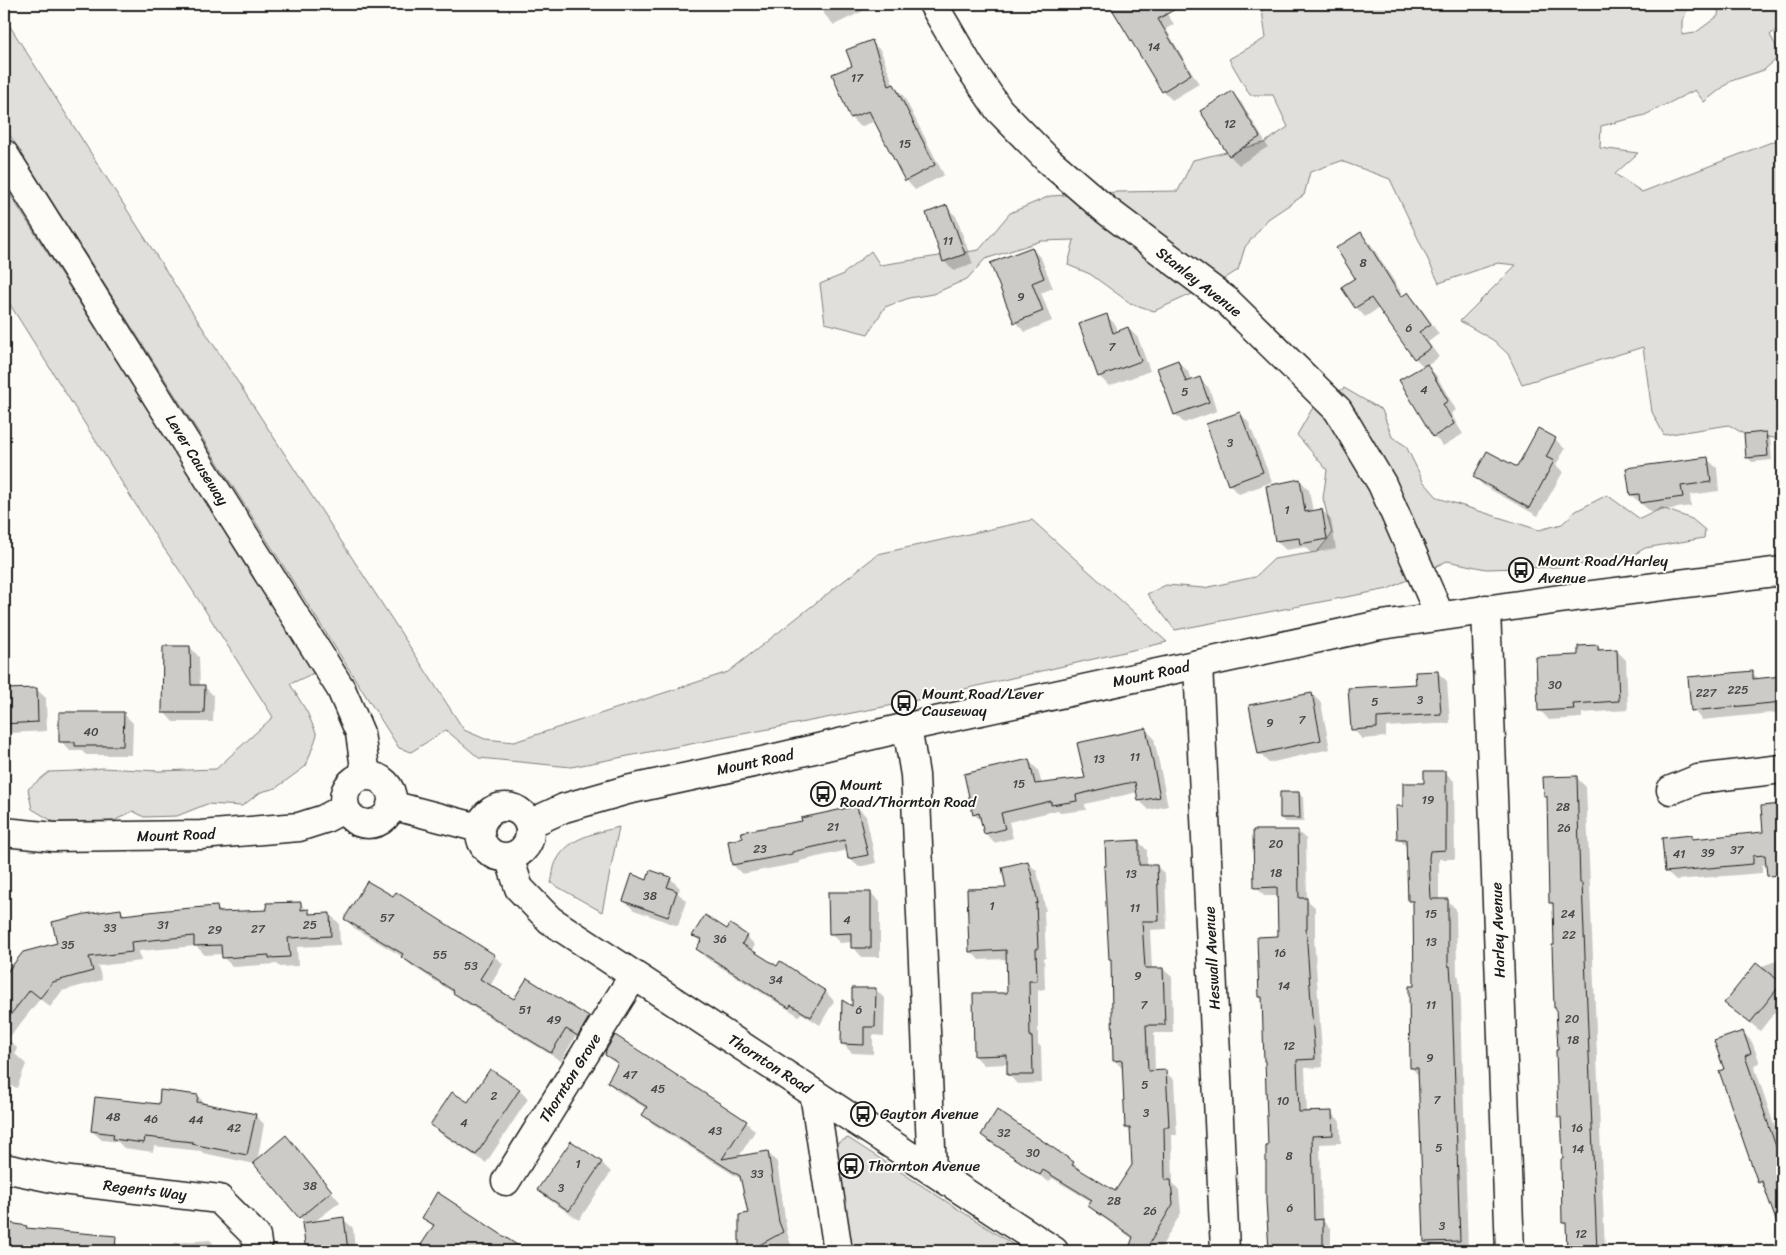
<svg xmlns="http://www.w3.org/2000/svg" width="1786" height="1255" font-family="Sriracha,sans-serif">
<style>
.green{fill:#e0dfdb;stroke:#7e7e7c}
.shadow{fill:#0003}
.building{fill:#cccbc8;stroke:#1c1c1c}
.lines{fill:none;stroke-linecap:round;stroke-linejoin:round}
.minor-casing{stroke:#1c1c1c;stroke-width:31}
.major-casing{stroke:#1c1c1c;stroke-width:31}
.minor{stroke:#fdfcf7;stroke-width:28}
.major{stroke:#fdfcf7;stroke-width:28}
.labels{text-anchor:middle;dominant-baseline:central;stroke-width:4;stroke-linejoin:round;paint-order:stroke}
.number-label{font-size:12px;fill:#484847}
.street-label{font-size:15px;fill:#1c1c1c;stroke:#fdfcf7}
.poi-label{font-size:15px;fill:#1c1c1c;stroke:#fdfcf7;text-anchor:start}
</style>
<rect width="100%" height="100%" fill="#fdfcf7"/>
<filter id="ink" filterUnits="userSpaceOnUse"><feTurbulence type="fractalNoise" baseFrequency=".02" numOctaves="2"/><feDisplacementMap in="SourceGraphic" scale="10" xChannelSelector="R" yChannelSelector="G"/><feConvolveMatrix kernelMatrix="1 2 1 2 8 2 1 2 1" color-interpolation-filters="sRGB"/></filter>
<g filter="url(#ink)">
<!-- green -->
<path class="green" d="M1261,4H1690L1682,21V35L1695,33L1718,16L1719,4H1782V25L1770,35L1781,55L1764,70L1731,81L1704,102L1695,90L1645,115L1601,126L1600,148L1638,153L1615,174L1642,192L1782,138V439L1744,434L1729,425L1664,435L1652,412L1643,347L1522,384L1508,354L1493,340L1460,321L1516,265L1498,263L1439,283L1390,179L1341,161L1310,172L1304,195L1268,219L1245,247L1238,270L1221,281L1154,311L1130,303L1090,274L1068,265L1074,240L1041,241L985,259L967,279L933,294L909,298L885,307L868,334L825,323L820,284L842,275L871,251L880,265L979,250L1010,213L1050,196L1118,192L1178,191L1193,160L1264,143L1288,127L1273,95H1250L1229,59L1266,38Z
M4,17L191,310L464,730L485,739L514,742L728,672L878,554L1032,520L1167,642L904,703L571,767L479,758L446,730L411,752L399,748L4,126Z
M4,185L316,672L290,684L307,712L317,735L306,766L276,788L261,792L242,806L207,804L177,816L144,817L133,811L114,821L54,822L32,809L28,789L49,772L76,771L102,768L159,771L216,769L273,717L182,574L158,540L4,295Z
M1344,388L1382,410L1392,437L1406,446L1423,481L1438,498L1539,530L1562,524L1576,511L1607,495L1640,519L1662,508L1692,519L1705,530L1704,538L1645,548L1625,560L1557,567L1486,569L1447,561L1388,589L1175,630L1147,594L1166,585L1204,588L1255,577L1274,559L1317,552L1332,534L1323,498L1327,470L1297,435L1312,409Z
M619,827L602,912L551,883C553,876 553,866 557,860C569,837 596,833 619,827Z
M848,1138L1023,1251H849L835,1144Z"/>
<!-- shadow -->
<path class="shadow" d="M810,4H860L863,11L834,25L825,15L822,9L817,11Z
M1103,4H1160L1174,24L1166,29L1199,84L1172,100L1163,91L1114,11L1110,6L1107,8Z
M871,41L881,51L894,86L903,95L944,175L915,190L906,180L875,121L860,127L851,118L834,75L854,67Z
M1232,93L1241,102L1268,147L1239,165L1230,156Z
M946,207L956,216L973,264L954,271L944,261Z
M1361,234L1370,243L1404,297L1408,294L1417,303L1439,334L1428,342L1439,357L1427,366L1436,375L1456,410L1451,414L1463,434L1443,446L1434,436L1424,367L1415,358L1379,308L1365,317L1356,307Z
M1031,248L1041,258L1053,288L1041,293L1052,321L1025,332L1015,322L992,264Z
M1106,315L1116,325L1118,332L1128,328L1138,338L1150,371L1109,386L1099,376Z
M1178,362L1188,371L1191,381L1199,378L1209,388L1217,411L1184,423L1175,414Z
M1240,413L1249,423L1272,482L1239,494L1229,484Z
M1539,430L1555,439L1565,449L1556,465L1563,472L1538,516L1484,486L1475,477L1517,469Z
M1765,433L1770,438L1772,460L1752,462L1748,458Z
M1707,459L1717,468L1719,491L1690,495L1691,506L1651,512L1631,495Z
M1777,461H1782V486L1779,483Z
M1300,480L1309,490L1313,512L1322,510L1331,520L1336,549L1311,553L1305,547L1286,550L1276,541Z
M1598,646L1602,651L1616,650L1626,660L1628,710L1582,713V718L1549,720L1540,710L1580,656Z
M190,647L199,657L200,686H204L214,696L213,722H173L164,712Z
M1437,672L1447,681L1450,723L1386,727V737L1362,739L1353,729Z
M1752,673L1760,680L1782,678V712L1702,720L1693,710Z
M36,689L46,698L47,731L10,733L4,726V690Z
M1312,694L1321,703L1330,749L1269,763L1260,754Z
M123,713L133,723L132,755H86L82,751H70L61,741Z
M1145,729L1154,738L1168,806L1149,810L1140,801L1138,792L1085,804L1086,810L1061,813L1058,810L1009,822L1013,838L994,843L985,833L983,823L974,814L1029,761L1038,770L1042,785L1086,779Z
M1445,772L1454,781L1455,859H1439V900H1447L1456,909L1457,975L1459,977L1461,1003L1468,1251H1426L1419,1076L1411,1067L1415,987L1414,905L1409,900L1407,847L1398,838L1404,807L1426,784Z
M1576,777L1586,787L1605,1251H1568L1567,1226L1563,1222L1564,1160L1563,1120L1559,1116V1051L1558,1011L1555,1008L1554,906L1550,902L1549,799L1545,795Z
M1299,793L1303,798L1304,822H1286L1281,818Z
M1782,805V847H1780L1782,864L1762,865V873L1676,880L1666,871L1692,837L1695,840L1765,833L1762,807Z
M857,807L866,816L876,863L859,867L849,858L848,850L800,861V863L742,874L733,865L803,822Z
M1297,831L1306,839L1307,900L1315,907V937H1314L1323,1067L1305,1068L1307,1113L1331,1112L1340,1121L1341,1143L1320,1144L1322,1220L1331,1229V1251H1270L1266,1062L1265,1061L1263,1000L1260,997L1280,937L1278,896H1264L1256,887Z
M1138,841L1147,850V866H1157L1165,875L1167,929L1150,930L1152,969H1163L1172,977L1173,1033H1154L1155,1072H1165L1174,1080L1177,1135H1172L1173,1183L1179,1190L1181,1213L1159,1251H1129L1133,1239L1098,1214L1089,1206L1092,1202L1052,1178L1049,1182L991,1143L982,1135L1073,1163L1082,1172L1115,1193L1133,1165L1132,1133L1127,1128L1123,1069L1114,1060L1112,961L1110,959Z
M1028,863L1037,871L1046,911H1044L1046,958H1044L1045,989L1038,990V1044L1041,1047L1042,1083L1017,1084L1009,1075L1008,1064L984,1065L975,1056L1009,994L1007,959L979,960L971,951L1008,889Z
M670,878L680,888L678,893L686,901L678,926L634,910L624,901L648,881Z
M871,893L880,902V957H862L853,947V942L840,943L830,933Z
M300,903L312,915L329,914L339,923L340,945L297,947L298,966L280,967L277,964L233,967L223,957V954L205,955L196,946L139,951L141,961L98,966L102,980L62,991L50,1007L40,999L8,1039L17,1048L15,1054L26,1064L17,1088L12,1086L6,1109L4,1108V968L6,965L11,969L121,911L126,916L217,908L222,913L268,911Z
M346,919L494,956L503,964L490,986L514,1000L527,980L589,1018L597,1027L587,1044L575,1037L561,1061L463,1001L457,995L412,966L403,957L354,928Z
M728,930L746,936L755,945L751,951L777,968L800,977L826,992L834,1001L820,1025L801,1013L799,1016L706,958L697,949L701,943L693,935Z
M1782,959V1003L1760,1031L1726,1002L1753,969Z
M875,989L885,999L884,1036L873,1035V1054L852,1053L843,1044L853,1009Z
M1743,1032L1752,1042L1760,1063L1754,1065L1782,1149V1218L1774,1210L1767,1190L1759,1182L1726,1070Z
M606,1055L746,1122L755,1131L738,1158L768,1153L777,1162L787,1232L793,1251H741V1247L750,1214L742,1180L653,1124L643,1115L647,1109L617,1091L608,1082L618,1065Z
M519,1090L528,1099L486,1163L441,1134L432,1125L468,1104Z
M198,1096L206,1105L255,1115L264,1124L257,1162L295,1146L340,1202L314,1222L343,1219L353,1228L355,1251H307L303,1224H306L255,1164L203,1153L201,1151L154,1146L153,1152L124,1148L118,1142L102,1140L92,1131L160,1106Z
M572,1143L602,1163L611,1172L579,1220L548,1199L539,1190Z
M438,1194L524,1251H427L422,1246L434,1227L424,1218Z
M4,1223L26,1227L29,1230L112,1245V1251H4Z
M210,1240L220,1251H175L174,1243Z"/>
<!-- building -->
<path class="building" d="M1109,4H1184L1158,19L1191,74L1162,92Z
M872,40L889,86L894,84L935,165L905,181L869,111L850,118L832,74L852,66L846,50Z
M1232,91L1260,137L1229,156L1200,111Z
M947,205L965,254L943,262L926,213Z
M1361,232L1401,297L1408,292L1431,324L1419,332L1431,348L1414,359L1371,298L1355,308L1341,287L1355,278L1336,248Z
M1032,247L1044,278L1032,283L1043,311L1014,323L990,263Z
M1107,314L1113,333L1128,327L1141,361L1098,377L1079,324Z
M1178,360L1186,382L1200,377L1209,402L1174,415L1157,368Z
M1427,364L1448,401L1443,404L1454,424L1433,437L1399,380Z
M1240,412L1263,472L1228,485L1206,424Z
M1538,428L1556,438L1546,457L1554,461L1529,508L1473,477L1487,451L1517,467Z
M1766,432L1768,456L1746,458L1744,434Z
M1708,457L1711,482L1681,486L1683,497L1640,503L1639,494L1630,495L1626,468Z
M1300,479L1305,512L1322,509L1327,539L1300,544L1299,538L1275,541L1266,486Z
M1598,645V650L1617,649L1619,701L1573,704L1574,709L1538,711L1536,657L1578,655V646Z
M163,646H190L191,685H205L204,713H162Z
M1438,671L1441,714L1377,718V728L1351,730L1348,688L1416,684L1415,672Z
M1753,671V679L1782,676V702L1691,711L1688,677Z
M37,688L38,722L4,724V689Z
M1312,693L1321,740L1258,754L1249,705Z
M59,712H124L123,746H75V742H59Z
M1146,728L1160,797L1138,801L1135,782L1123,784L1076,795L1077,801L1051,805V801L1001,813L1005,829L984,834L979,813L973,815L964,774L1029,759L1035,784L1085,778L1077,743Z
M1424,771H1446V850L1430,851L1429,858L1431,899H1448V966H1450L1452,994L1460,1241L1424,1242L1418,1068H1410L1409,986H1414L1413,901H1408L1406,839H1397L1396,806H1403V783H1424Z
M1577,776L1580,883H1582L1597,1251H1567L1566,1223H1562L1561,1159H1563L1561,1117H1558L1556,1050H1558L1556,1008H1554L1552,945H1554L1553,903H1549L1547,796H1544L1543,777Z
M1280,792H1299L1300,818H1280Z
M1782,804V875L1767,876L1765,855L1753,856V864L1665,872L1662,838L1692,835V839L1763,832L1761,806Z
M857,806L868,855L848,859L845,840L792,852V854L732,865L728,841L743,838L741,832L802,821L801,818Z
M1253,830H1298L1299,898H1307V929H1306L1315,1059L1297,1060L1299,1112L1332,1111L1333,1135L1312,1136L1314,1220L1323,1219V1251H1269L1266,1200V1146H1268L1265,1061H1264L1262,997H1259L1257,937L1278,936L1277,887L1254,888Z
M1139,840V865H1157L1159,921H1142L1145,968H1163L1165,1025H1146L1148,1071L1166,1070L1169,1127H1164L1165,1180H1171L1173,1204L1145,1251H1128L1133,1237L1088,1206L1092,1200L1043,1170L1040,1175L981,1135L997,1110L1074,1162L1072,1165L1115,1191L1132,1165L1130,1128H1125L1122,1060L1113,1061L1111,959H1109L1107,923L1104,866H1106L1105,842Z
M1028,861L1038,903H1036L1038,949H1036L1037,981H1029L1030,1037H1032L1033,1075H1007V1055L974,1056L973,993H1007L1006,950L969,952L967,889L1006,888L1002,867Z
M650,870L671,877L667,887L677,891L668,917L623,901L632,874L647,880Z
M367,881L393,896L396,892L495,955L480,979L514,999L527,978L589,1017L578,1036L566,1029L551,1053L453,993L454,991L401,957L403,954L344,919Z
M828,892H871V948H851V933L829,934Z
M301,902V910L309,909V914L330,913L331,936L288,938L290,957L269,958V955L222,958L221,945L194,946V936L131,942L132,952L89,957L93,971L53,982L40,998L30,990L4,1023V976L23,952L57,943L52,922L85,914L121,909L122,915L167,910L217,906L218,912L267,910L266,903Z
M705,915L727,929L730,924L747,935L742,944L777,966L780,961L797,972V973L826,991L811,1017L791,1005L789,1008L696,949L702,939L692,936Z
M1756,963L1782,983L1750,1023L1724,1003Z
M852,988H876L875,1027H864V1045L841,1044L842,1000L852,1006Z
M1743,1031L1751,1053L1745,1056L1782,1164V1228L1779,1229L1762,1181L1758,1183L1719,1071L1724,1069L1714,1041Z
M615,1035L747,1121L722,1159L768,1151L779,1222L783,1232L752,1249H739V1215L748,1213L740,1176L642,1115L647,1107L607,1082L618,1063L605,1055L606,1052H605Z
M490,1069L520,1089L476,1155L430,1125L452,1092L468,1102Z
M160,1090L198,1095L197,1102L256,1114L247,1155L192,1144L193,1142L145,1137L144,1143L113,1139L114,1134L91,1131L95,1097L159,1104Z
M286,1135L332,1191L299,1218L253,1163Z
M571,1141L602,1162L569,1211L537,1190Z
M437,1192L466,1211L526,1251H417L434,1225L422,1218Z
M344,1217L348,1251H306L302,1223Z
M4,1222L27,1226L26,1228L116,1236L115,1251H4Z"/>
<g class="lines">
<defs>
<path id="minor" d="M933,4L969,66L999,110L1048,160L1106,210L1227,301L1338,410L1382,484L1440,616
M4,154L341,689L360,733L366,775
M1486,609L1510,1251
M1198,664L1225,1251
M907,727L915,775L932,1171
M1671,790L1698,779L1782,769
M509,857L519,888L550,920L1054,1251
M814,1093L838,1251
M4,1168L62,1180L219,1199L256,1236L258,1251
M506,1181L634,975"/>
<path id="major" d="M344 800a24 24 0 1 1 48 0a24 24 0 1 1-48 0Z
M391,805L479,828
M480 832a25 25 0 1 1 50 0a25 25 0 1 1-50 0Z
M529,824L564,808L627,790L776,758L907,727L1375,626L1560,599L1782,571
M4,832L54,837L201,835L299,827L324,819L345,808"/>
</defs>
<!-- minor casing -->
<use href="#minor" class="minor-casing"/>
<!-- major casing -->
<use href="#major" class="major-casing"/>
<!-- minor -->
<use href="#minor" class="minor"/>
<!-- major -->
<use href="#major" class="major"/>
</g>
</g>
<!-- icons -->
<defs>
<symbol id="bus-ring" viewBox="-11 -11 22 22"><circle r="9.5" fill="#fdfcf7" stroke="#1c1c1c" stroke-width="1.5"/><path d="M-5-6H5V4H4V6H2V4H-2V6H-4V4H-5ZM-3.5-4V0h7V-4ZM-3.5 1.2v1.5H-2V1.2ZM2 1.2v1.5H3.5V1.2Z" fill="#1c1c1c"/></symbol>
</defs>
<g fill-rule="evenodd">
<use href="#bus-ring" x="1507" y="556" width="28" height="28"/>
<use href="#bus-ring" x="890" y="689" width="28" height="28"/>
<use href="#bus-ring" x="809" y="780" width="28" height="28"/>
<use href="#bus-ring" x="849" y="1100" width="28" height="28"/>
<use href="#bus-ring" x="837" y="1152" width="28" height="28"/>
</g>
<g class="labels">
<!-- number labels -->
<g class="number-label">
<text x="1154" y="47">14</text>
<text x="857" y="78">17</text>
<text x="1230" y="124">12</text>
<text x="905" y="144">15</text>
<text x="948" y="241">11</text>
<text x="1363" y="263">8</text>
<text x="1021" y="297">9</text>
<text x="1409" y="328">6</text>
<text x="1112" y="347">7</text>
<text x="1424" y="390">4</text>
<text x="1185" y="392">5</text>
<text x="1230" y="443">3</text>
<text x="1287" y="510">1</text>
<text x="1555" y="685">30</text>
<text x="1738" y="690">225</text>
<text x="1706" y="693">227</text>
<text x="1420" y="700">3</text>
<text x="1375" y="702">5</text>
<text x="1302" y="720">7</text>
<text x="1270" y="723">9</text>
<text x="91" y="732">40</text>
<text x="1135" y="757">11</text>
<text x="1099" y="759">13</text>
<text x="1019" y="784">15</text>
<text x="1428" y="800">19</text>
<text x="1563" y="807">28</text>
<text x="833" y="827">21</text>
<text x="1564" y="828">26</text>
<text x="1276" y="844">20</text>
<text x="760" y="849">23</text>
<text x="1737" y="850">37</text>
<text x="1708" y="853">39</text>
<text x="1679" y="854">41</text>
<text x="1276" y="873">18</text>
<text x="1131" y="874">13</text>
<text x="650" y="896">38</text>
<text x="992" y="906">1</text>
<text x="1135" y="908">11</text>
<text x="1431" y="914">15</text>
<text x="1568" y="914">24</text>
<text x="387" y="918">57</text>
<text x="847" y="920">4</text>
<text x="163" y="925">31</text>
<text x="310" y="925">25</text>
<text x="110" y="928">33</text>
<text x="258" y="929">27</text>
<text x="215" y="930">29</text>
<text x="1569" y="935">22</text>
<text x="720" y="939">36</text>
<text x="1431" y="942">13</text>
<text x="68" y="945">35</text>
<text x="1280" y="953">16</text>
<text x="440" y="955">55</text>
<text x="471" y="966">53</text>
<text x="1138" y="976">9</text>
<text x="776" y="980">34</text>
<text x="1284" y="986">14</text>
<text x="1144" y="1005">7</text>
<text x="1431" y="1005">11</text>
<text x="525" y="1010">51</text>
<text x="859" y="1010">6</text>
<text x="1572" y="1019">20</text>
<text x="554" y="1020">49</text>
<text x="1573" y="1040">18</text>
<text x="1289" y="1046">12</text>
<text x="1430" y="1058">9</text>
<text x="630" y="1075">47</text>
<text x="1145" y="1085">5</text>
<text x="658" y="1089">45</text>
<text x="494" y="1096">2</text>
<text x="1437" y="1100">7</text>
<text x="1283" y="1101">10</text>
<text x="1146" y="1113">3</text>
<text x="113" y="1117">48</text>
<text x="151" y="1119">46</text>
<text x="196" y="1120">44</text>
<text x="464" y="1123">4</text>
<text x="234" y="1128">42</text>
<text x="1577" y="1128">16</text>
<text x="715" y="1131">43</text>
<text x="1004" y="1133">32</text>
<text x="1439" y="1148">5</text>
<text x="1578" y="1149">14</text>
<text x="1033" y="1153">30</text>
<text x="1289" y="1156">8</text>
<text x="578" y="1164">1</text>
<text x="757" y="1174">33</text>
<text x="310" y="1186">38</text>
<text x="561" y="1188">3</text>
<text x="1114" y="1201">28</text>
<text x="1290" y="1208">6</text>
<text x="1150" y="1211">26</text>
<text x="1442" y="1226">3</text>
<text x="1581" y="1234">12</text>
</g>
<!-- street labels -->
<g class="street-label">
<text transform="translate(1199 282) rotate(38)">Stanley Avenue</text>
<text transform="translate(197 460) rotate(58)">Lever Causeway</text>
<text transform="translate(1151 674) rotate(-12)">Mount Road</text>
<text transform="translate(755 762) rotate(-12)">Mount Road</text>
<text transform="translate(176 835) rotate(-2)">Mount Road</text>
<text transform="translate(1498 930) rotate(-92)">Harley Avenue</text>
<text transform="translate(1212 958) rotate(-93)">Heswall Avenue</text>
<text transform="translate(770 1064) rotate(33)">Thornton Road</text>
<text transform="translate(570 1078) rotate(-58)">Thornton Grove</text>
<text transform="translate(145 1190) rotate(7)">Regents Way</text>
</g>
<!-- poi labels -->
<g class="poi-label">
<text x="1538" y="561">Mount Road/Harley<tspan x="1538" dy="17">Avenue</tspan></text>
<text x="922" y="694">Mount Road/Lever<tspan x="922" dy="17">Causeway</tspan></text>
<text x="840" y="785">Mount<tspan x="840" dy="17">Road/Thornton Road</tspan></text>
<text x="880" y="1114">Gayton Avenue</text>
<text x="868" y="1166">Thornton Avenue</text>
</g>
</g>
<!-- margin -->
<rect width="1786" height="1255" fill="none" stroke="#fdfcf7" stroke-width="20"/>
<rect x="10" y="10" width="1766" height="1235" fill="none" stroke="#1c1c1c" stroke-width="2" filter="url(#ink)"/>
</svg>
